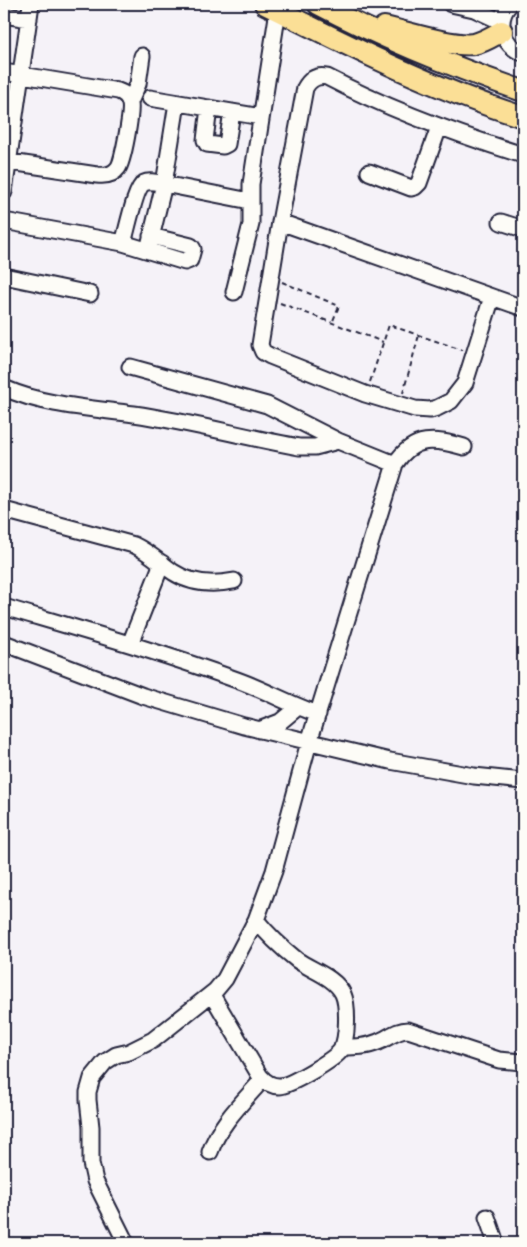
<svg xmlns="http://www.w3.org/2000/svg" width="527" height="1247" font-family="Sriracha,sans-serif">
<style>
.lines{fill:none;stroke-linecap:round;stroke-linejoin:round}
.minor-casing{stroke:#22223b;stroke-width:19}
.major-casing{stroke:#22223b;stroke-width:24}
.path{stroke:#22223b;stroke-width:2;stroke-dasharray:5 4;stroke-linecap:butt}
.minor{stroke:#fdfcf7;stroke-width:15}
.major{stroke:#fbdf96;stroke-width:20}
</style>
<rect width="100%" height="100%" fill="#f5f2f8"/>
<filter id="ink" filterUnits="userSpaceOnUse"><feTurbulence type="fractalNoise" baseFrequency=".02" numOctaves="2"/><feDisplacementMap in="SourceGraphic" scale="10" xChannelSelector="R" yChannelSelector="G"/><feConvolveMatrix kernelMatrix="1 2 1 2 8 2 1 2 1" color-interpolation-filters="sRGB"/></filter>
<g filter="url(#ink)">
<g class="lines">
<defs>
<path id="minor" d="M451,4L474,9L502,22
M510,4C495,20 502,46 523,53
M4,15L29,19
M4,72L118,91C124,93 129,97 130,104C132,112 123,162 118,168C113,175 105,176 97,175L4,161
M150,98L261,117
M130,102L138,84L142,56
M209,108L205,140L207,144L223,146L227,144L232,112
M369,172L411,188L415,187L419,183L439,127
M4,192L31,4
M4,221L123,243L185,262L190,260L193,249L191,246L151,236
M280,222L523,308
M501,222L523,229
M123,243C127,231 135,188 144,183C150,180 158,183 164,184L250,201
M149,246L164,184L177,103
M4,276L90,294
M234,292L251,224V184L278,10
M492,297L465,383L451,401L437,408L430,410L415,409L365,394L270,356L263,352L260,345L280,222L305,88C310,79 317,75 327,77C390,110 456,134 523,155
M130,367L267,405L338,441L395,464
M4,388C45,406 90,408 134,414C190,422 244,437 299,447H315L338,441
M4,510L134,545C149,552 159,562 173,572C191,584 213,585 234,581
M4,607C82,630 161,652 237,680C265,690 289,704 318,714
M4,643L143,696L244,726L390,761L474,776L523,781
M130,644L162,563
M259,730L280,722L298,707
M212,995L260,1076C265,1082 271,1086 279,1086C290,1086 335,1059 341,1050C348,1039 348,1005 343,994C335,977 311,970 297,960C282,948 268,935 256,920
M342,1047C355,1047 367,1047 378,1042C389,1038 396,1030 408,1030L499,1060L523,1062
M210,1152C220,1123 243,1102 263,1079
M487,1217L496,1243
M126,1243L95,1181L91,1163V1127L88,1100V1092L92,1078L105,1062L116,1055L129,1052L153,1040L215,991L225,979L256,920L274,871L309,742L395,464C414,435 435,439 464,447"/>
<path id="major" d="M265,4C349,46 433,89 523,117
M318,4C384,39 453,67 523,91
M384,27C407,32 452,47 474,44C484,42 493,36 502,31"/>
</defs>
<!-- minor casing -->
<use href="#minor" class="minor-casing"/>
<!-- major casing -->
<use href="#major" class="major-casing"/>
<!-- path -->
<path class="path" d="M282,282L339,306L332,323
M280,303L383,342
M370,382L389,325L462,350
M403,393L419,335"/>
<!-- minor -->
<use href="#minor" class="minor"/>
<!-- major -->
<use href="#major" class="major"/>
</g>
</g>
<!-- margin -->
<rect width="527" height="1247" fill="none" stroke="#fdfcf7" stroke-width="20"/>
<rect x="10" y="10" width="507" height="1227" fill="none" stroke="#22223b" stroke-width="2" filter="url(#ink)"/>
</svg>
